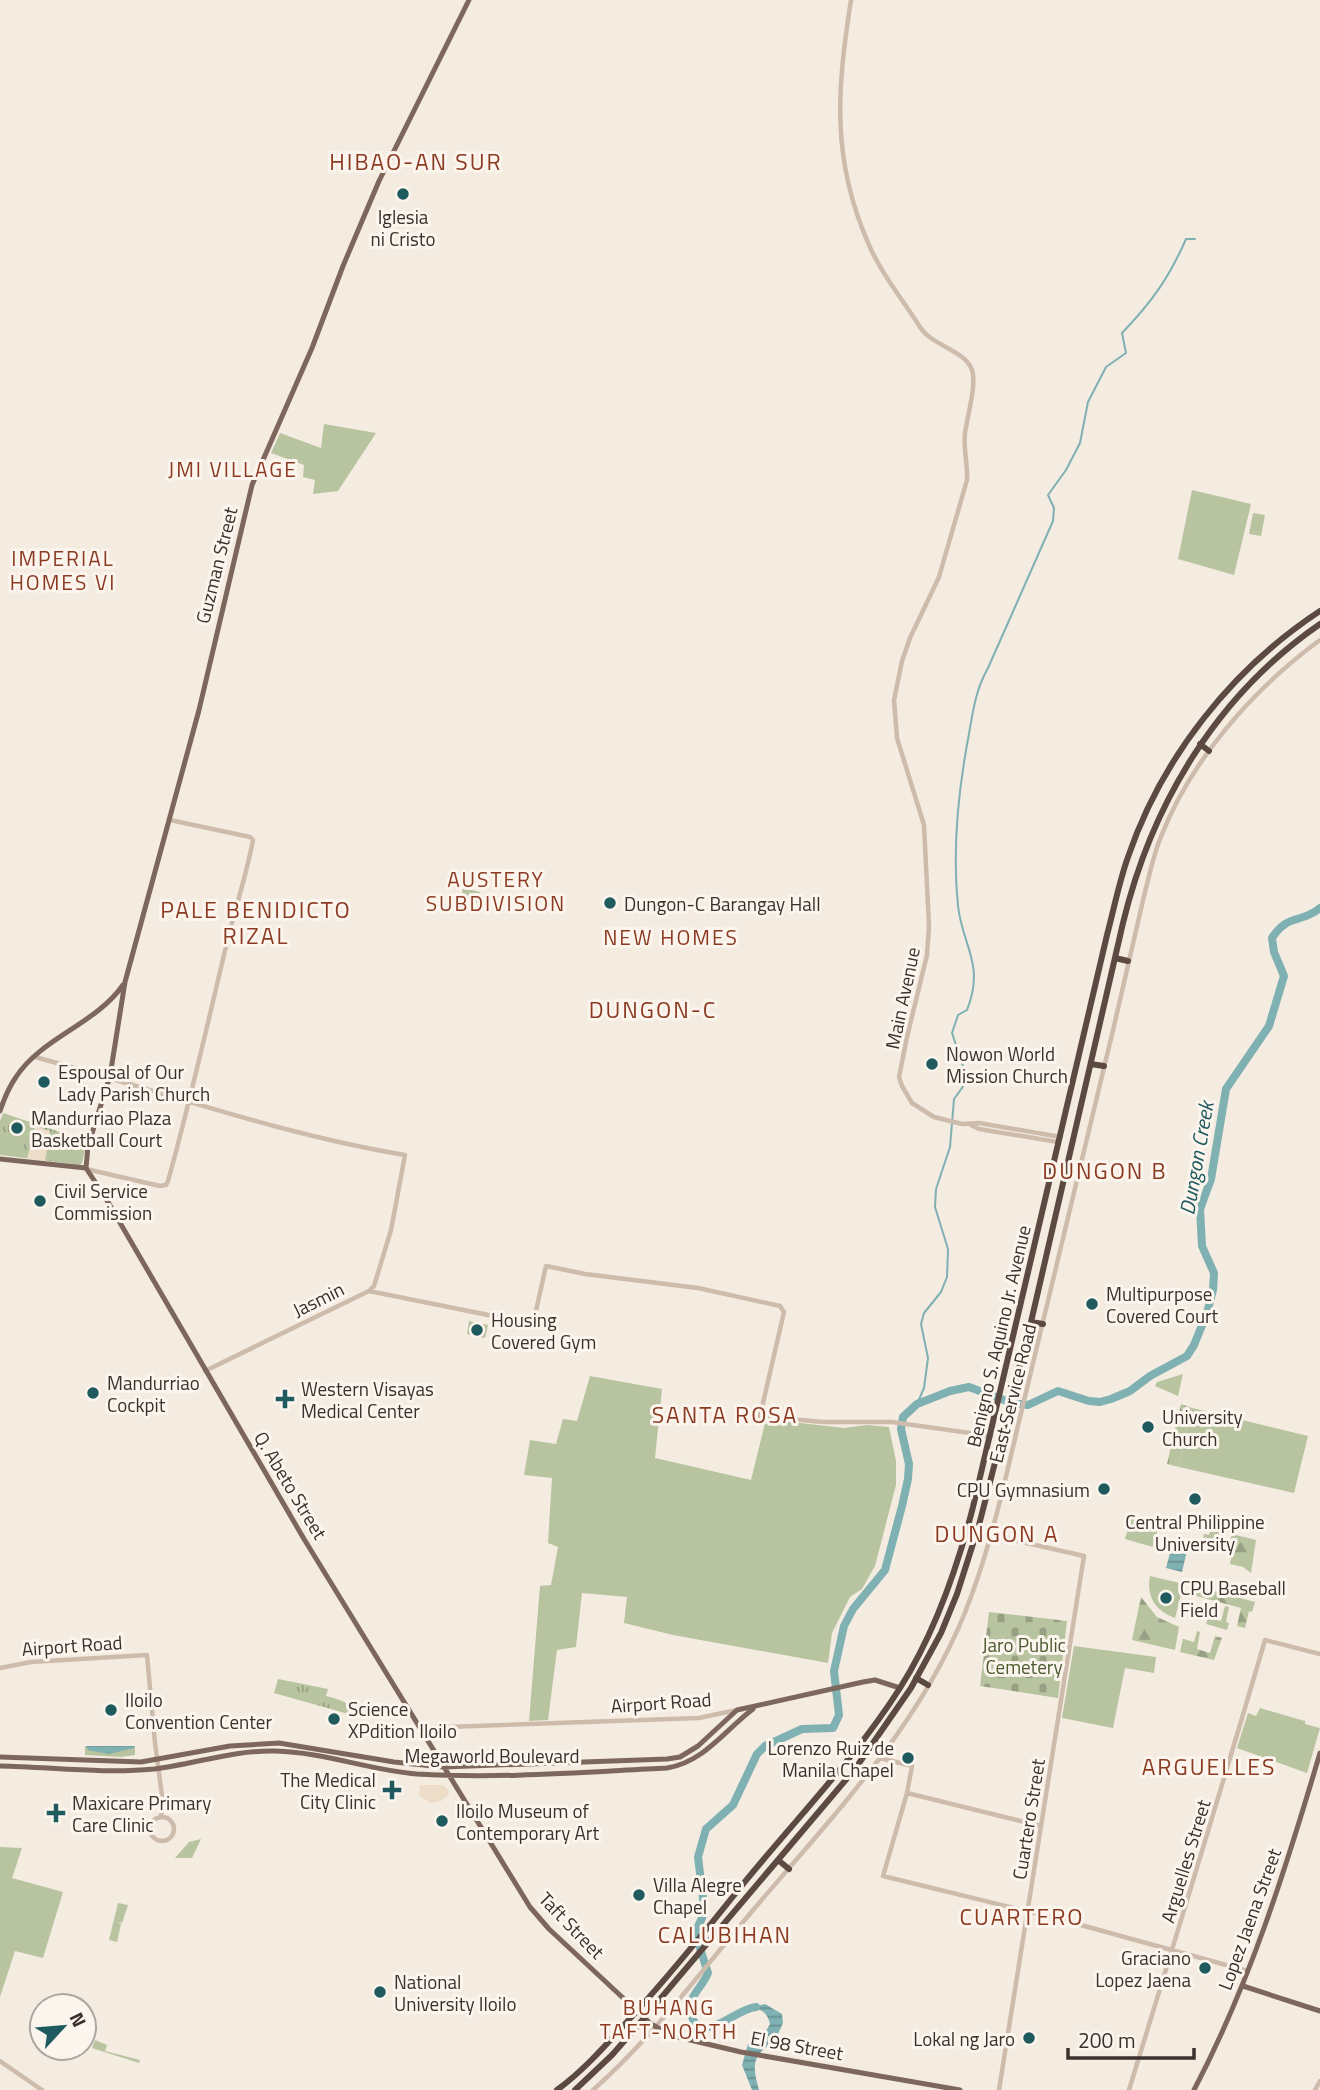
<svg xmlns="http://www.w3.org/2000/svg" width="1320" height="2090" font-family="'Titillium Web',sans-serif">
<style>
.green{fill:#b8c4a0}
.forest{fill:url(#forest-firs)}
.cemetery{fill:url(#cemetery-stones)}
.park{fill:url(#park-tufts)}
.plaza{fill:#ecdcc8}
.water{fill:url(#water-rules)}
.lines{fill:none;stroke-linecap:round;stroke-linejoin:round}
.stream{stroke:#7fb0b2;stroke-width:2}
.river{stroke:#7fb0b2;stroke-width:8}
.minor{stroke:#cdbbac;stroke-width:4.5}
.major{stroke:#7d675c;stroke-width:5}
.highway{stroke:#5c4a42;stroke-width:6}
.poi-dot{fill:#1f5a5e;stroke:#fbf5ee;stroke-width:2.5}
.labels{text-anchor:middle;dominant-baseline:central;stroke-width:6;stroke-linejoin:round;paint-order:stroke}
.poi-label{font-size:19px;fill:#3b302b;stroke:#fbf5ee;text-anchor:start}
.street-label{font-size:19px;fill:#3b302b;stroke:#fbf5ee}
.park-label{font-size:19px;fill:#4a5a2e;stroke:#fbf5ee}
.neighbourhood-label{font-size:21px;letter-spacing:2px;fill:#8c3b22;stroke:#fbf5ee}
.water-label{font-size:21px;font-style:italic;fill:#1f5a5e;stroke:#fbf5ee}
.quarter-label{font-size:23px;letter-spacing:2px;fill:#8c3b22;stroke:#fbf5ee}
</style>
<defs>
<pattern id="forest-firs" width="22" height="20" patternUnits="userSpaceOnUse" patternTransform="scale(1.75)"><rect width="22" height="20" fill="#b8c4a0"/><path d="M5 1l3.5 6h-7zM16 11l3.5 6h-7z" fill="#97a083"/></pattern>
<pattern id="cemetery-stones" width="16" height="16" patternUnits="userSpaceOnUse" patternTransform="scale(1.75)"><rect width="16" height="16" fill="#b8c4a0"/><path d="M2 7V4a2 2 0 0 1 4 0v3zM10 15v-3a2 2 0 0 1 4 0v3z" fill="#97a083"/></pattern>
<pattern id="park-tufts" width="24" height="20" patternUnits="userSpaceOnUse" patternTransform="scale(1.75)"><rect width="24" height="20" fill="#b8c4a0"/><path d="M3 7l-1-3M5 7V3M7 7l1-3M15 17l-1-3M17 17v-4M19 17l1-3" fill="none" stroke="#97a083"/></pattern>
<pattern id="water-rules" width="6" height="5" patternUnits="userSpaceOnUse" patternTransform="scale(1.75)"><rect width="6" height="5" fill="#7fb0b2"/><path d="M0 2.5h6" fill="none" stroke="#699091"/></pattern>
</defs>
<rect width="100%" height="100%" fill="#f4ebe1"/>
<!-- green -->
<path class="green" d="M324,424L376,433L338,491L313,494L315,480L303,477L304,465L271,453L280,433L321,448Z
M1192,490L1251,504L1234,575L1178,559Z
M1253,513L1265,515L1261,536L1249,534Z
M463,888L480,892L478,903L460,900Z
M469,1321L488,1325L485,1338L467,1334Z
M1183,1374L1178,1396L1155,1386L1157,1382Z
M590,1376L662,1389L655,1458L751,1480L766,1419L844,1428L867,1425L889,1427L896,1461V1485L875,1566L862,1589L850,1597L832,1633L828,1663L673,1635L624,1623L627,1597L582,1593L576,1647L557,1650L548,1720L529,1721L540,1586L551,1585L558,1547L548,1543L552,1478L524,1475L530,1440L556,1444L563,1419L577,1421Z
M1192,1408L1308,1436L1294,1493L1179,1467Z
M1131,1518L1159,1525L1153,1547L1125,1539Z
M1213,1522L1231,1527L1214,1542L1203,1539L1204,1534L1209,1535Z
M1150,1576L1184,1584L1175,1618C1155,1611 1146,1596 1150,1576Z
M1225,1606L1229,1607L1226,1622L1229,1623L1227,1630L1206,1624L1208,1618L1221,1621Z
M1074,1646L1156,1657L1154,1673L1125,1668L1113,1728L1062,1718Z
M1260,1708L1305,1721V1724L1320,1728L1307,1773L1237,1748L1248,1713L1256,1716Z
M85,1746H135V1755L121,1757L85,1755Z
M201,1839L192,1858H175L189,1842Z
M0,1847L22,1848L12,1878L63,1892L43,1958L15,1951L0,1997Z
M118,1903L128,1905L122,1923L117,1922L121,1924L117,1942L109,1940Z
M95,2040L107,2045L105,2051L140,2060L139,2063L92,2048Z"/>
<!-- forest -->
<path class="forest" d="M1232,1534L1256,1540L1251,1573L1243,1567L1230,1564L1233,1549L1228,1548Z
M1195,1586L1255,1602L1252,1612L1249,1611L1245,1628L1237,1626L1241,1608L1193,1595Z
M1141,1597L1157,1617L1179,1627L1175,1650L1132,1640Z
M1197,1631L1200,1632L1197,1649L1210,1653L1215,1636L1222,1638L1214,1660L1180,1652L1183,1639L1194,1642Z"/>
<!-- cemetery -->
<path class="cemetery" d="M989,1612L1067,1621L1058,1698L980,1686Z"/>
<!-- park -->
<path class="park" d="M3,1113L87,1141L82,1163L80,1165L0,1155V1121Z
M1181,1404L1192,1408L1179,1467L1167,1464Z
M278,1679L328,1689L326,1696C337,1699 352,1701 352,1715L274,1693Z"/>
<!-- plaza -->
<path class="plaza" d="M35,1126L50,1131L45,1161L27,1159Z
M420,1785H443L448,1790L449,1794L441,1801L430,1803L419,1795Z"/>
<!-- water -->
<path class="water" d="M1174,1538L1189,1542L1182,1572L1166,1568Z
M86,1746H134V1748L109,1754L88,1750Z
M765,2004L782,2014L783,2023L774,2043C750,2055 753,2068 759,2090H752L742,2065L748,2044L762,2038L770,2024C767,2011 760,2008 747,2008Z"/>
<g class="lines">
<!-- stream -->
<path class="stream" d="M917,1404L924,1388L928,1358L921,1324L924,1313L941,1292L947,1277L948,1249L935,1207L936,1189L950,1147L954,1099L962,1088L967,1078L952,1033L958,1015L967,1010C985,964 963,948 958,906C952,848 958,791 969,734C973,710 976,689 988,668L1053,521L1054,508L1048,495L1066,470L1080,443L1088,402L1106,367L1126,353L1122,333C1151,303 1169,278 1186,239H1195"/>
<!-- river -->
<path class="river" d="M756,2007C736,2009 716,2035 696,2025C680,2000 699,1994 708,1973L695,1933L702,1918L704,1906L698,1857L706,1829L733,1805L757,1754L765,1746L802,1729L833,1728L839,1715L834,1671L844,1626L853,1609L885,1570L902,1506L908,1479L909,1464L901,1429L903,1417L917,1404L950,1391L969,1387L1012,1403L1028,1405L1058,1391L1089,1401L1100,1402L1111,1399L1130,1391L1150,1376L1187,1356L1194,1345L1207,1313L1213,1290L1214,1273L1202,1246L1200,1209L1211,1179L1226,1089L1269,1026L1284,976L1274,952L1272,938C1288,913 1301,924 1320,908"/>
<!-- minor -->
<path class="minor" d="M851,0C837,90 831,159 869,245C882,275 903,300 920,327C932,346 965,350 972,370C977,383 967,418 965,433C963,449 968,464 967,480L939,577L910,638L902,661L894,700L897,738L924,825L929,926L927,955L907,1037L899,1077L902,1086L912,1103L934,1117L962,1124L979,1123L1061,1137
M35,1057C158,1090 278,1134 405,1155L391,1230L374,1286L370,1290
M971,1125L979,1129L1058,1142
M86,1169L160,1186L166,1185L168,1181C191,1099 209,1017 229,934C237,903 247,872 253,840L250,837L170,820
M205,1371L369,1291L533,1324L546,1266L585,1274L698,1288L780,1306L784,1312L760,1416L822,1422H892L991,1436
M991,1535L1084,1556L999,2090
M0,1668L31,1662L147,1655L155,1743L163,1803L161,1816
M420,1728L699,1718L737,1710
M880,1758L912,1766L907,1793L1041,1826
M907,1793L883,1876L1059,1919L1248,1971
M150 1829a12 12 0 1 1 24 0a12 12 0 1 1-24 0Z
M0,2061L42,2090
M593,2090C652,2038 698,1975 749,1915C832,1816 928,1719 972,1594C994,1534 1007,1471 1022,1409C1053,1281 1083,1154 1114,1026C1124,983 1134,939 1144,896C1149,877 1153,857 1160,839C1190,761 1253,689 1320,640
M1129,2090C1175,1940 1221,1791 1265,1640L1320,1654
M1315,2090L1320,2081"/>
<!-- major -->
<path class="major" d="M0,1111C4,1099 9,1087 16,1077C41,1038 96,1024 123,985
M0,1159L86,1168
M86,1168L105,1197L304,1539L530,1907L549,1929L651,2024L673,2036L741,2052L960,2090
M86,1168L88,1146L110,1076L125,982L199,710L252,485L312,348L343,266L379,181L469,0
M0,1757L141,1762L230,1746L279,1743L394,1762L443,1767L667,1759L680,1757L698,1746L737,1710L863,1682L875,1680L900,1688
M0,1766C51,1767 103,1774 154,1769C195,1764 233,1750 275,1751C323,1752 369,1770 417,1774C500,1779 585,1772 667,1768C704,1762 725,1730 753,1709
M1243,1986L1320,2011
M1194,2090C1250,1983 1286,1868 1320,1753"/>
<!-- highway -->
<path class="highway" d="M1200,744L1209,751
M1115,958L1128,961
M1091,1064L1104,1066
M1031,1322L1043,1324
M916,1678L928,1685
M778,1860L789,1869
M557,2090C587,2068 611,2039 636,2012C670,1974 703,1934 735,1894C790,1825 853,1762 900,1688C935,1633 957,1569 973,1507L1107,935C1114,909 1119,882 1128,857C1162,757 1232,669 1320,611
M575,2090L612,2055L633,2031L855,1769L911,1688L941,1633L957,1594L979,1525L1031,1322L1123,923C1152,803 1217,695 1320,624"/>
</g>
<!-- markers -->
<g class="poi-dot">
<circle cx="403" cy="194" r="7"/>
<circle cx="610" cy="903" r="7"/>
<circle cx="932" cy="1064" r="7"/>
<circle cx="44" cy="1082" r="7"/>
<circle cx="17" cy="1128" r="7"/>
<circle cx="40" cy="1201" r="7"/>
<circle cx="1092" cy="1304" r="7"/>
<circle cx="477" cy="1330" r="7"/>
<circle cx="93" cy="1393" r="7"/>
<path d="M281.5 1388.5h7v7h7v7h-7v7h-7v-7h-7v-7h7z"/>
<circle cx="1148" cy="1427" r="7"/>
<circle cx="1104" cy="1489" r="7"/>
<circle cx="1195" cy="1499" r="7"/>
<circle cx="1166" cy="1598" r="7"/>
<circle cx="111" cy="1710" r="7"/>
<circle cx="334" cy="1719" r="7"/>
<circle cx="908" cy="1758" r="7"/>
<path d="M388.5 1779.5h7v7h7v7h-7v7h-7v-7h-7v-7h7z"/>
<path d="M52.5 1802.5h7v7h7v7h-7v7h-7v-7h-7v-7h7z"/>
<circle cx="442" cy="1821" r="7"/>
<circle cx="639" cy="1895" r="7"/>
<circle cx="1205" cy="1968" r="7"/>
<circle cx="380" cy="1992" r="7"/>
<circle cx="1029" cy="2038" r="7"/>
</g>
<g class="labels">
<!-- poi labels -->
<g class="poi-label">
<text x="403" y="216" text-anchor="middle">Iglesia<tspan x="403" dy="22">ni Cristo</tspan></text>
<text x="624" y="903">Dungon-C Barangay Hall</text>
<text x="946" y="1053">Nowon World<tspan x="946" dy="22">Mission Church</tspan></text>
<text x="58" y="1071">Espousal of Our<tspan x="58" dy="22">Lady Parish Church</tspan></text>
<text x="31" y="1117">Mandurriao Plaza<tspan x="31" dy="22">Basketball Court</tspan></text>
<text x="54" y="1190">Civil Service<tspan x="54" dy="22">Commission</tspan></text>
<text x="1106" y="1293">Multipurpose<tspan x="1106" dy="22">Covered Court</tspan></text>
<text x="491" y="1319">Housing<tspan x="491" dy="22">Covered Gym</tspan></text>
<text x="107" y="1382">Mandurriao<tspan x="107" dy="22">Cockpit</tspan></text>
<text x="301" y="1388">Western Visayas<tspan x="301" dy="22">Medical Center</tspan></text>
<text x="1162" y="1416">University<tspan x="1162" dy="22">Church</tspan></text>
<text x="1090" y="1489" text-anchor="end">CPU Gymnasium</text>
<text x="1195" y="1521" text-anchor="middle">Central Philippine<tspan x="1195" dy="22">University</tspan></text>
<text x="1180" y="1587">CPU Baseball<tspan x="1180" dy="22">Field</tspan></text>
<text x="125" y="1699">Iloilo<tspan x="125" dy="22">Convention Center</tspan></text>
<text x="348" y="1708">Science<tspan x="348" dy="22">XPdition Iloilo</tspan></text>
<text x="894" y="1747" text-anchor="end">Lorenzo Ruiz de<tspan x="894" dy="22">Manila Chapel</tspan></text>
<text x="376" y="1779" text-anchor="end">The Medical<tspan x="376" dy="22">City Clinic</tspan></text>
<text x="72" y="1802">Maxicare Primary<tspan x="72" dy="22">Care Clinic</tspan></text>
<text x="456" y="1810">Iloilo Museum of<tspan x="456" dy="22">Contemporary Art</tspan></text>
<text x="653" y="1884">Villa Alegre<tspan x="653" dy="22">Chapel</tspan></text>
<text x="1191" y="1957" text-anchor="end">Graciano<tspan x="1191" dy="22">Lopez Jaena</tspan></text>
<text x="394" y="1981">National<tspan x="394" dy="22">University Iloilo</tspan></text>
<text x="1015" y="2038" text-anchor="end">Lokal ng Jaro</text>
</g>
<!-- street labels -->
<g class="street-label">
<text transform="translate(216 565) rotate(-76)">Guzman Street</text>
<text transform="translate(902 998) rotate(-78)">Main Avenue</text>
<text transform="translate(318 1299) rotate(-26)">Jasmin</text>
<text transform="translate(998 1336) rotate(-77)">Benigno S. Aquino Jr. Avenue</text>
<text transform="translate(1012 1393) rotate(-76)">East Service Road</text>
<text transform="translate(291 1485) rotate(59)">Q. Abeto Street</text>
<text transform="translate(72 1645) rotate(-4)">Airport Road</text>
<text transform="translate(661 1702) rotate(-4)">Airport Road</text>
<text x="492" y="1755">Megaworld Boulevard</text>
<text transform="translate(1028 1819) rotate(-81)">Cuartero Street</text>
<text transform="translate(1185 1861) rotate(-73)">Arguelles Street</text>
<text transform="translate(1249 1919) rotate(-70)">Lopez Jaena Street</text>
<text transform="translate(572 1925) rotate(46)">Taft Street</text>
<text transform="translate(797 2045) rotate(10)">El 98 Street</text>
</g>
<!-- park labels -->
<g class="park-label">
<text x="1024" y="1644">Jaro Public<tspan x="1024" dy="22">Cemetery</tspan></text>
</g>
<!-- neighbourhood labels -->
<g class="neighbourhood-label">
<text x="233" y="469">JMI VILLAGE</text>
<text x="63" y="558">IMPERIAL<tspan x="63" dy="24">HOMES VI</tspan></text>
<text x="496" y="879">AUSTERY<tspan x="496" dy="24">SUBDIVISION</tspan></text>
<text x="671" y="937">NEW HOMES</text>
<text x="669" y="2007">BUHANG<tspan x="669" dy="24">TAFT-NORTH</tspan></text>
</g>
<!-- water labels -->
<g class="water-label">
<text transform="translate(1196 1158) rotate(-80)">Dungon Creek</text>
</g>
<!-- quarter labels -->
<g class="quarter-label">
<text x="416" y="161">HIBAO-AN SUR</text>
<text x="256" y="909">PALE BENIDICTO<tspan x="256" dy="26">RIZAL</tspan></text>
<text x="653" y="1009">DUNGON-C</text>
<text x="1105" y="1170">DUNGON B</text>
<text x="725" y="1414">SANTA ROSA</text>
<text x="997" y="1533">DUNGON A</text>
<text x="1209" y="1766">ARGUELLES</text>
<text x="1022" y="1916">CUARTERO</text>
<text x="725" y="1934">CALUBIHAN</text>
</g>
</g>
<!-- north arrow -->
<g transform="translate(63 2027) rotate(64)"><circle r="33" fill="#fbf5ee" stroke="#aea6a0" stroke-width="2"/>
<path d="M0-5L12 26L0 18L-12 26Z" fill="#1f5a5e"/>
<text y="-10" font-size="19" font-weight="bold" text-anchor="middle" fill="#3b302b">N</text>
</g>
<!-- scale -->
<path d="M1068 2048v10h126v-10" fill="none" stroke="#3b302b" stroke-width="3.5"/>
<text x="1078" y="2048" font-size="21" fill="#3b302b" stroke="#fbf5ee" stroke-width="5" paint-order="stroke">200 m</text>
</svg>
